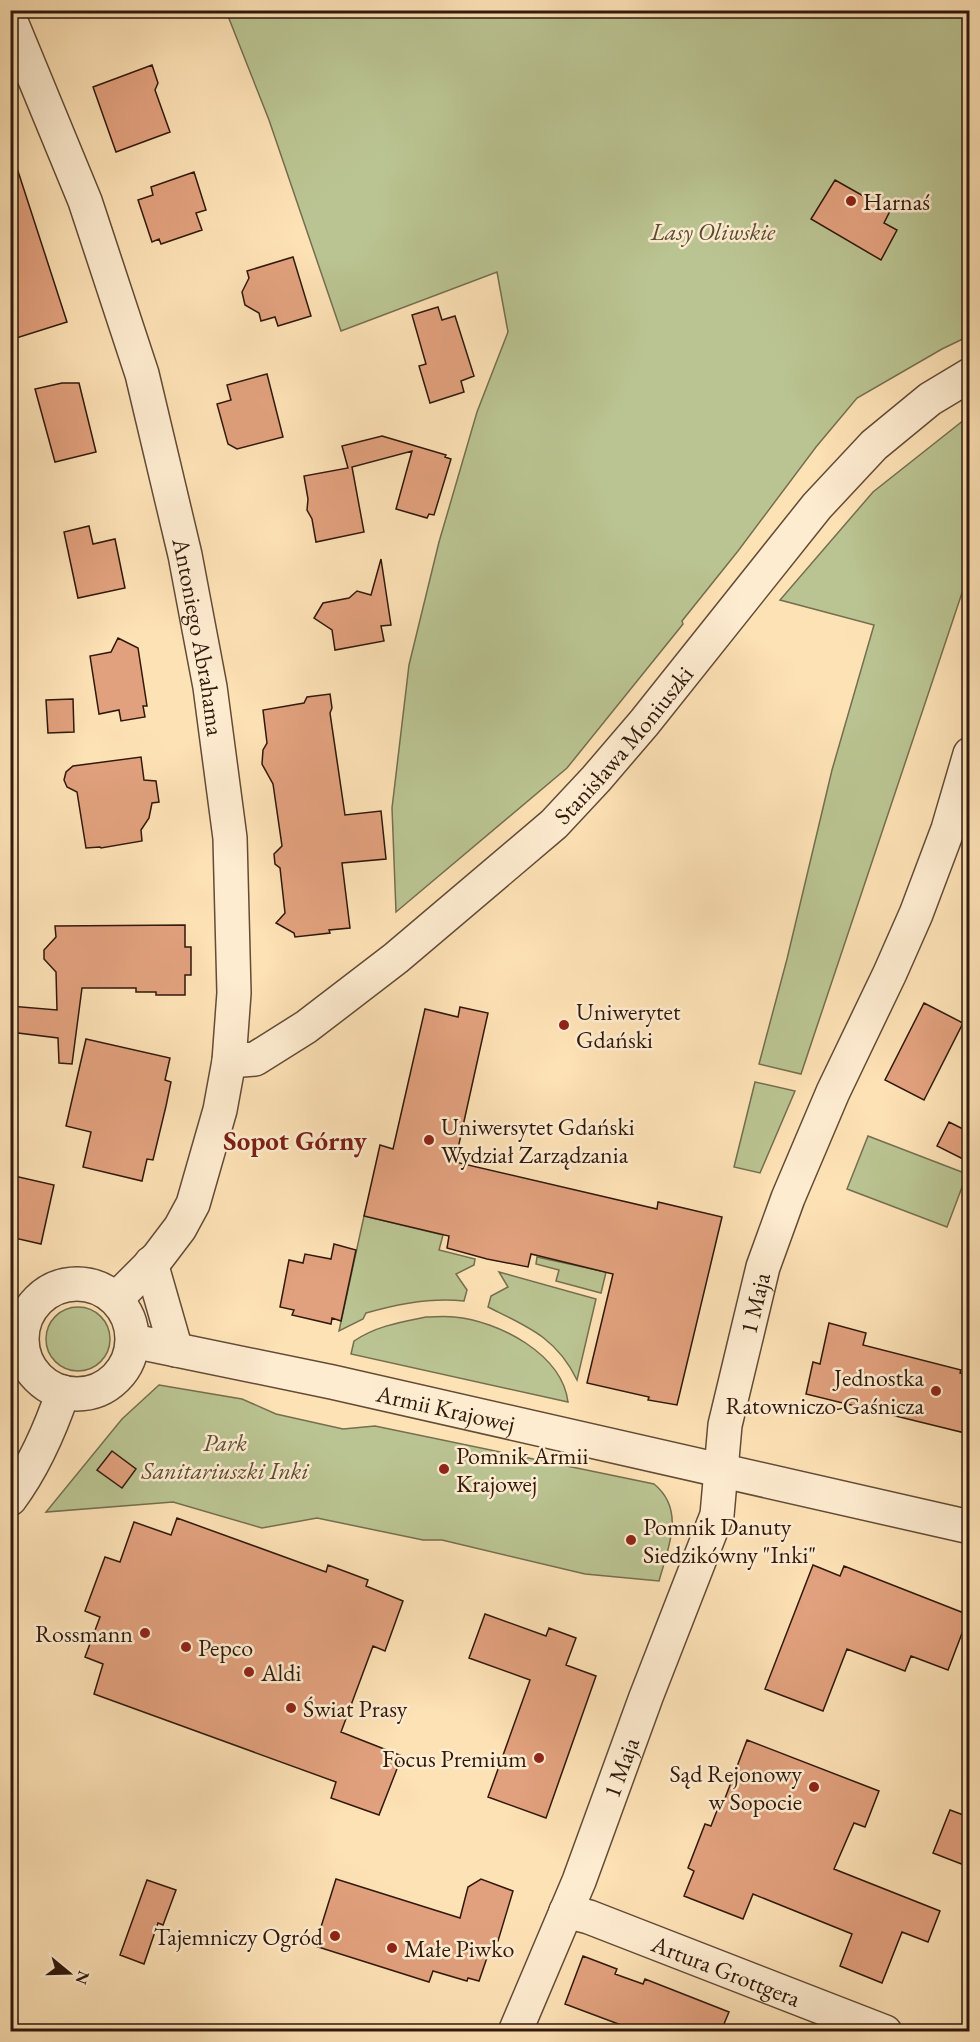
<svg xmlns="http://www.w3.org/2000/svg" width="980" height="2042" font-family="'EB Garamond',serif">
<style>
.green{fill:#bac492;stroke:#756e4f;stroke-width:1.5}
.building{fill:#e2a17e;stroke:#30190c;stroke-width:1.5}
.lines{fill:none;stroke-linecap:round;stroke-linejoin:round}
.minor-casing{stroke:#634b36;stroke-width:36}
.minor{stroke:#feecd0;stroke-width:33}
.poi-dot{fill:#8f2418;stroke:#feecd0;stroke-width:2}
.labels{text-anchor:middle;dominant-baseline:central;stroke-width:5;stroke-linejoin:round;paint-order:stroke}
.poi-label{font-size:24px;fill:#30190c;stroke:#feecd0;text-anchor:start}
.park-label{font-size:24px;font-style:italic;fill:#594c34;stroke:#feecd0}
.street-label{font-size:24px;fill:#30190c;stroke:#feecd0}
.quarter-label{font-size:27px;font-weight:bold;fill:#7a1f14;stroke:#feecd0}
</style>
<rect width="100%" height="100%" fill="#fde2b6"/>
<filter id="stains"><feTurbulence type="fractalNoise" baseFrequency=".00333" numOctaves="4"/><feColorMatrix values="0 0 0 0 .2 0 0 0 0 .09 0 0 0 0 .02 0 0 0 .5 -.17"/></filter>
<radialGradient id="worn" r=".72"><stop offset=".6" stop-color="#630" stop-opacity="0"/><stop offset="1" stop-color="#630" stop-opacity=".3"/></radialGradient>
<!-- green -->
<path class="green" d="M226,11H969V336L942,349L857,398L816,447L738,551L682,621L683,624L567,768L396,912L392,808L409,665L439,542L477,412L508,332L497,272L341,331L269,120Z
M969,416V572L801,1074L759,1064L787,959L832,770L874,625L780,600L873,492Z
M755,1082L795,1091L760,1173L734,1167Z
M868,1136L967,1174L947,1227L847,1189Z
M364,1216L443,1235L439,1250L475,1259L474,1265L456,1274L467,1290L464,1301C431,1297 397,1304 366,1313L363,1319L339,1331Z
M537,1257L606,1272L601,1293L556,1281L559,1270L536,1264Z
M499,1272L596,1299L577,1380C557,1338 528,1327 488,1307L491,1296L508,1287Z
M46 1339a32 32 0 1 1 64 0a32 32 0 1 1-64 0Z
M426,1317C435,1317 445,1316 454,1317C499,1321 562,1354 568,1402L351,1354L354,1341C376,1326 401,1322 426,1317Z
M159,1385L242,1399L276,1414L343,1429L375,1426L654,1484C686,1510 668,1548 659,1581L585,1574L442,1540H423L317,1518L262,1528L173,1502L46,1512L122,1419Z"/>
<!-- building -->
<path class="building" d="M152,65L158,83L155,90L170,132L116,152L93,87Z
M16,165L67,322L10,340V166Z
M194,172L206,210L196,213L202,230L161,244L159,239L152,242L138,200L153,195L151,187Z
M835,180L890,211L884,223L897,230L881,260L811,219Z
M293,257L311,316L278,326L275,317L261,321L259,313L245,305L242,292L249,278L247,271Z
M438,307L442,320L455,316L474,376L461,381L464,392L430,403L419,366L426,364L412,315Z
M267,374L283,437L237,449L228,444L217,404L231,400L227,385Z
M62,383H79L96,452L55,462L35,389Z
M382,436L446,455L445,457L451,459L434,515L429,514L427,518L396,509L412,451L352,467L364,532L316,542L312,519L307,510L308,499L304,476L348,468L342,446Z
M89,526L93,544L115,539L125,588L78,598L64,532Z
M381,559L391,625L381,626L384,641L335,650L332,630L314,618L323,603L349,598L357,591L371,595Z
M118,638L138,648L147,706H143L145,717L121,721L119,710L99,714L90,656L111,652Z
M330,694L332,708L330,713L345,815L381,811L386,859L342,863L350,928L329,930L330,933L295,937L294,933L276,923L285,913L280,868L275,864L274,854L282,846L273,784L262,764L263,750L267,743L263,710L304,703L307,697Z
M73,699L74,732L48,733L46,700Z
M141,757L144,780L156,781L159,802L152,803L149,818L141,830L142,841L101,848L100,847L86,848L77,792L67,787L64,780L66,772L73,766Z
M185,925V947H191V975H185V995H156V992H136V988H82L72,1064L59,1063L58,1038L10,1032V1006L57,1010L56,972L44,959V950L56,937L55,926Z
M924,1003L963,1023L924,1100L885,1080Z
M460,1007L488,1013L455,1162L657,1209L658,1202L722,1217L677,1405L648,1400L649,1397L587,1383L613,1274L531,1254L528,1267L487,1259L447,1248L449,1236L364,1216L380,1145L393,1149L425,1009L458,1017Z
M86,1039L170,1058L165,1080L171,1082L166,1106L153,1160L147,1159L142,1181L83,1167L91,1132L66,1126Z
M949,1122L969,1132V1162L937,1146Z
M10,1175L54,1185L41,1244L10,1237Z
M334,1244L356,1250L341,1321L332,1318L331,1324L292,1315L294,1310L280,1307L289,1260L303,1263L305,1254L331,1259Z
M829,1323L866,1333L863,1345L961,1370L960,1373L969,1375V1414L965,1433L806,1394L813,1362L820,1364Z
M112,1451L136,1469L122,1488L97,1470Z
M177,1518L326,1572L328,1565L368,1580L366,1586L403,1601L385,1651L373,1646L341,1732L402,1756L379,1815L331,1798L336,1782L94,1694L103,1664L85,1657L100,1617L85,1611L105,1557L120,1562L134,1522L171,1535Z
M813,1565L840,1576L844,1566L969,1615L948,1670L911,1656L905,1671L847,1649L823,1711L765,1689Z
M485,1614L546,1636L549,1628L576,1638L566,1665L596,1676L546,1818L488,1797L530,1680L469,1658Z
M747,1740L879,1791L865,1827L854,1823L834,1869L940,1911L928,1942L902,1932L882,1983L840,1966L852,1934L753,1894L743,1919L684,1896L694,1871L688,1868L705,1824L711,1826L721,1800L724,1801Z
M950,1810L969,1817V1867L933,1853Z
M336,1879L460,1918L468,1887L481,1879L513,1891L498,1941L493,1940L479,1981L468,1978L467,1981L433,1971L429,1982L315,1946Z
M147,1880L176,1890L163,1925L158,1923L144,1964L120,1955Z
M583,1956L617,1969L615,1974L643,1984L645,1979L729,2012L721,2031H637L565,2004Z"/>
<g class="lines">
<defs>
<g id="minor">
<path id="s1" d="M10,19L85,201L142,374L185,555L210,687L230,838L234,993L229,1061L220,1110L193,1204L180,1228L158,1257L116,1299"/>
<path id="s2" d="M229,1061L255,1059L306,1027L396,958L554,824L596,779L644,723L817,506L874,445L930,399L970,375"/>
<path d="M151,1263L176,1350"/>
<circle cx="77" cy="1339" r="55"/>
<path id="s3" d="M133,1341L332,1382L970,1527"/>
<path d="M10,1499C34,1467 50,1430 63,1392"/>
<path id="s4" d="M566,1911L589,1917L885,2032"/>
<path id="s5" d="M515,2032L579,1881L646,1697L717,1515L725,1425L763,1267L788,1198L833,1092L890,973L916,914L948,829L970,754"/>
</g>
</defs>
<!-- minor casing -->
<use href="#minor" class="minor-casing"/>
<!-- minor -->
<use href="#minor" class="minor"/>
</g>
<!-- markers -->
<g class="poi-dot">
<circle cx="851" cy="201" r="6"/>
<circle cx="564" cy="1025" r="6"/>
<circle cx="429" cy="1140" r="6"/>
<circle cx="936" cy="1391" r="6"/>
<circle cx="444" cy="1469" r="6"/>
<circle cx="631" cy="1540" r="6"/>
<circle cx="145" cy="1633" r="6"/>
<circle cx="186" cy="1647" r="6"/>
<circle cx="249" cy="1672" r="6"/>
<circle cx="291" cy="1708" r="6"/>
<circle cx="539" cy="1758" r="6"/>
<circle cx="814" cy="1787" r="6"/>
<circle cx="335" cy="1936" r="6"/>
<circle cx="392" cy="1948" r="6"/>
</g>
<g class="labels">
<!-- poi labels -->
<g class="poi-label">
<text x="863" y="201">Harnaś</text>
<text x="576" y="1011">Uniwerytet<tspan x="576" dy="28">Gdański</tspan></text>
<text x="441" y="1126">Uniwersytet Gdański<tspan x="441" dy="28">Wydział Zarządzania</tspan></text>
<text x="924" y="1377" text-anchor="end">Jednostka<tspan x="924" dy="28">Ratowniczo-Gaśnicza</tspan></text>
<text x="456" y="1455">Pomnik Armii<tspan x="456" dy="28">Krajowej</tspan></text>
<text x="643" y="1526">Pomnik Danuty<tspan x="643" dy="28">Siedzikówny "Inki"</tspan></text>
<text x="133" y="1633" text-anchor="end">Rossmann</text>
<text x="198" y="1647">Pepco</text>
<text x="261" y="1672">Aldi</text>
<text x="303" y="1708">Świat Prasy</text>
<text x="527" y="1758" text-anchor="end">Focus Premium</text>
<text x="802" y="1773" text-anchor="end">Sąd Rejonowy<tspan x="802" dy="28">w Sopocie</tspan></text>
<text x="323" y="1936" text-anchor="end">Tajemniczy Ogród</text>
<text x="404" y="1948">Małe Piwko</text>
</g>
<!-- park labels -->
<g class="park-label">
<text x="713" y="231">Lasy Oliwskie</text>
<text x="225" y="1442">Park<tspan x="225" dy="28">Sanitariuszki Inki</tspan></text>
</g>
<!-- street labels -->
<g class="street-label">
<text stroke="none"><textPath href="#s1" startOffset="648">Antoniego Abrahama</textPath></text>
<text stroke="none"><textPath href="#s2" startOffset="512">Stanisława Moniuszki</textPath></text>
<text stroke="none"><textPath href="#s5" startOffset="771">1 Maja</textPath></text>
<text stroke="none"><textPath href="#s3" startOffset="320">Armii Krajowej</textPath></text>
<text stroke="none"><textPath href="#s5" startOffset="285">1 Maja</textPath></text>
<text stroke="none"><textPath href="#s4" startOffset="171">Artura Grottgera</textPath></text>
</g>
<!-- quarter labels -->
<g class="quarter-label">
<text x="295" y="1140">Sopot Górny</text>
</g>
</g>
<!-- margin -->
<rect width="980" height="2042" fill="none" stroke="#fde2b6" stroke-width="36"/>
<rect x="12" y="12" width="956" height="2018" fill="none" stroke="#30190c" stroke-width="3"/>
<rect x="18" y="18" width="944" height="2006" fill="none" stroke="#30190c" stroke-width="1.5"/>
<!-- north arrow -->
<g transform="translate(69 1973) rotate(109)" stroke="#feecd0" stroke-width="4.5" paint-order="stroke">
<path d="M0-4.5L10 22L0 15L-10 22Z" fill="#30190c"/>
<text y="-9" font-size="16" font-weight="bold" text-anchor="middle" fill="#30190c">N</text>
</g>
<rect width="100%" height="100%" filter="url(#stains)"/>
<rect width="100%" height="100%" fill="url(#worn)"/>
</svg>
